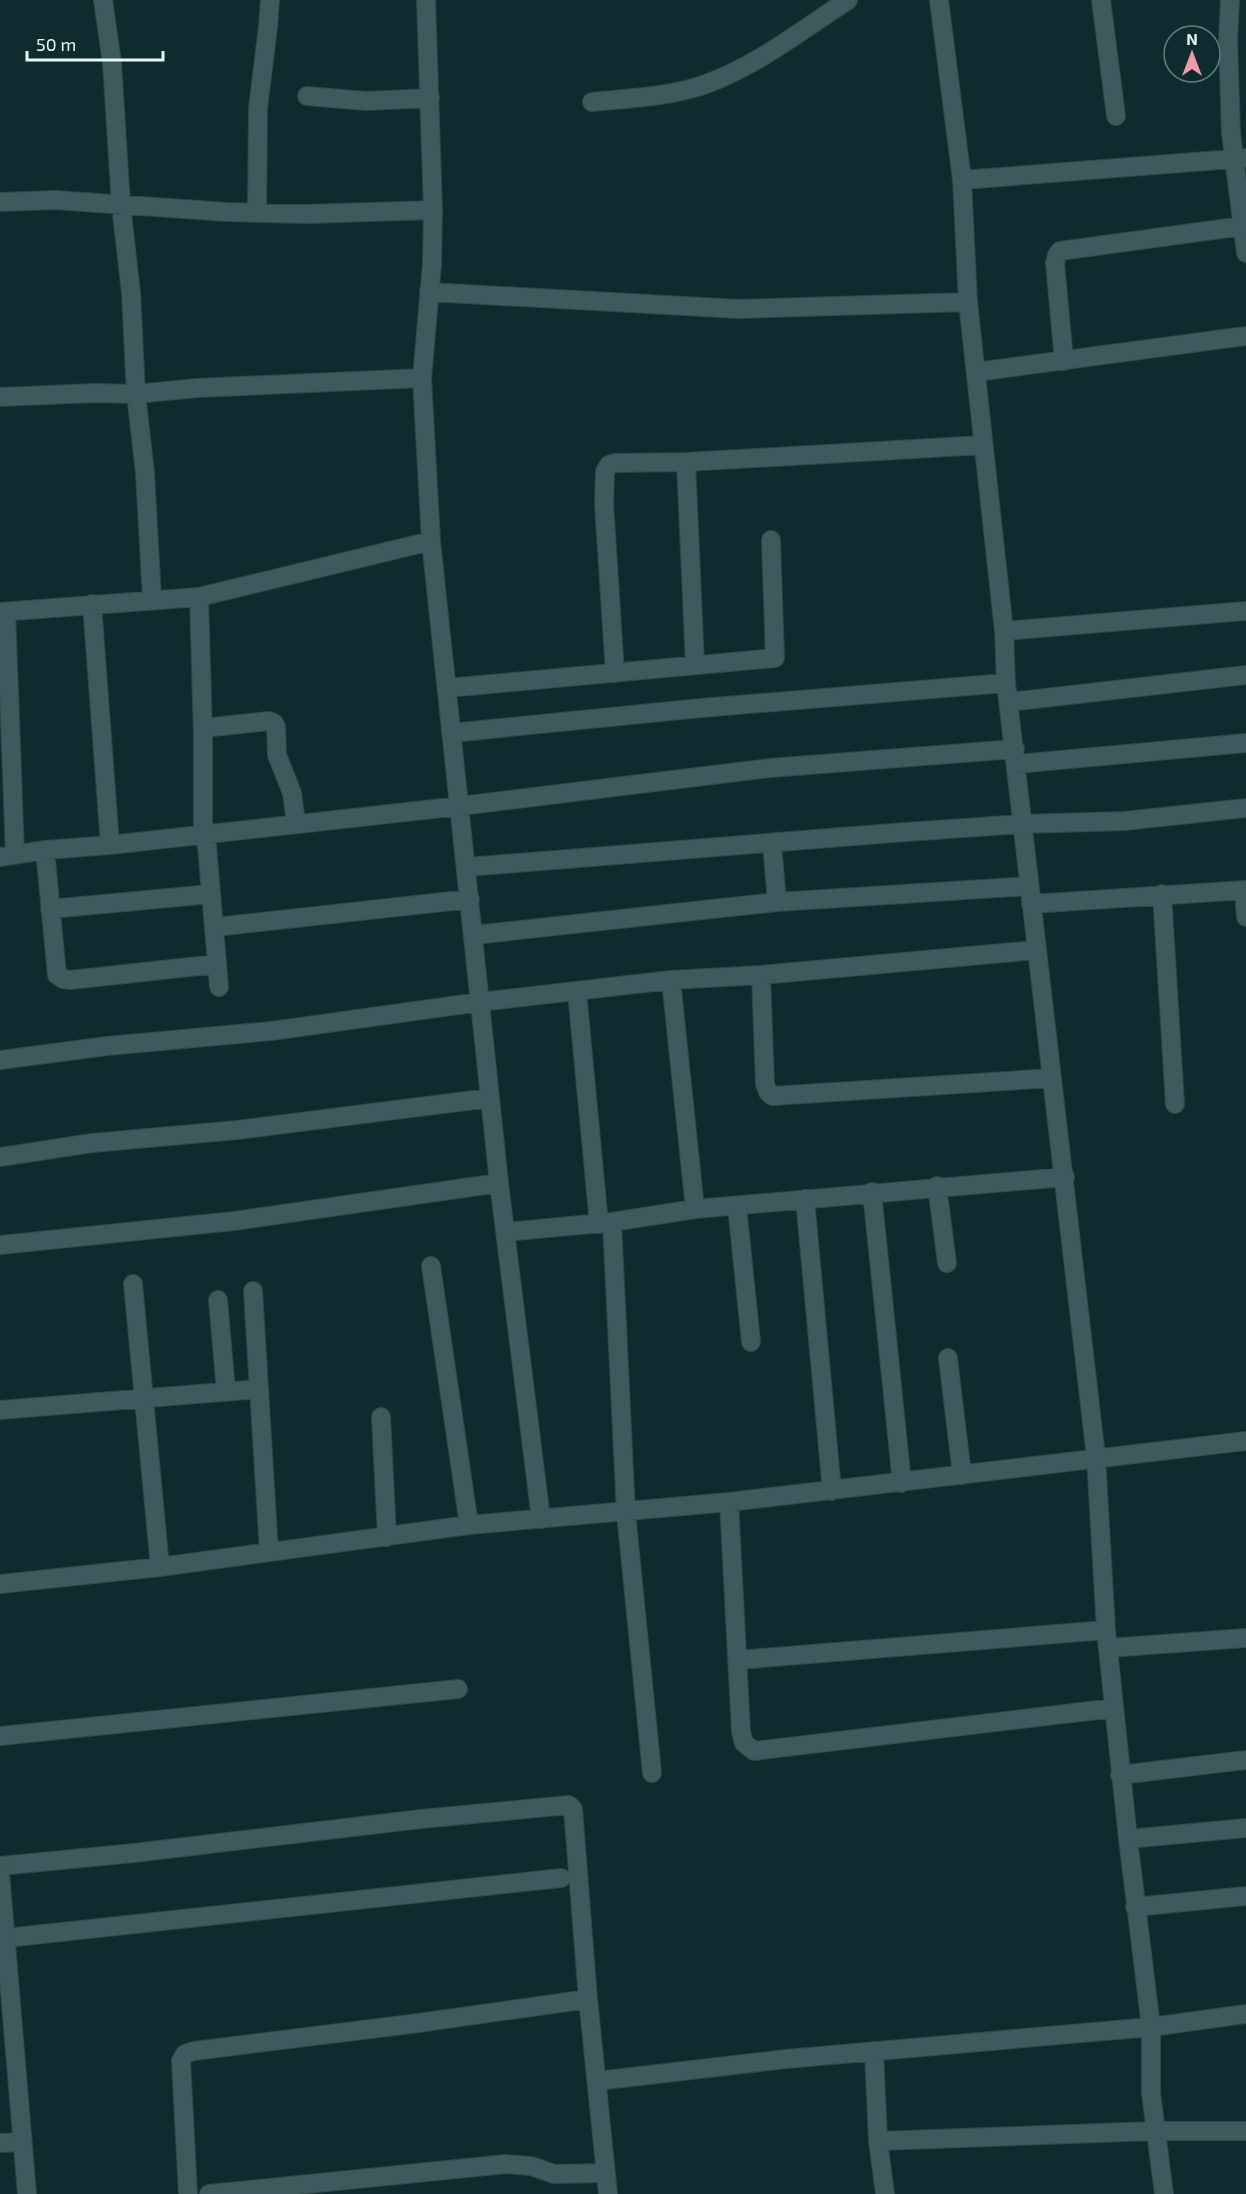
<svg xmlns="http://www.w3.org/2000/svg" width="1246" height="2194" font-family="'Exo 2',sans-serif">
<style>
.lines{fill:none;stroke-linecap:round;stroke-linejoin:round}
.street-casing{stroke:#334648;stroke-width:20}
.secondary-casing{stroke:#334648;stroke-width:20}
.street{stroke:#3d5a5c;stroke-width:18}
.secondary{stroke:#3d5a5c;stroke-width:18}
</style>
<rect width="100%" height="100%" fill="#0e2c2e"/>
<g class="lines">
<defs>
<path id="street" d="M103,0L112,63L121,205L131,293L136,394L145,473L152,599
M426,0L433,210L432,264L422,378L431,541L499,1183L541,1519
M939,0L962,180L968,302L1004,631L1006,683L1096,1457L1106,1630L1128,1839L1151,2027V2093L1164,2194
M1101,0L1116,116
M1230,0L1228,39L1231,133L1246,253
M307,96L366,101L430,98
M592,102C630,98 670,97 706,84C758,65 802,30 848,0
M962,180L1246,158
M0,202L55,200L227,212L307,214L433,210
M257,213L258,108L268,27L270,0
M429,292L739,309L968,302
M1064,361L1055,263L1057,255L1060,251L1243,226
M976,372L1246,336
M0,397L95,393L136,394L197,388L422,378
M686,462L695,665
M199,597L203,737V835L207,846L219,987
M92,604L110,845
M0,612L199,597L431,541
M6,612L15,855
M1004,631L1246,611
M615,673L604,504L605,471L609,465L615,463L686,462L983,445
M447,688L775,658L771,540
M1009,702L1246,675
M203,728L269,721L274,723L276,727L277,755L292,793L296,823
M451,733L701,708L1006,683
M1016,764L1246,743
M772,844L777,902
M45,850L57,975L63,979L70,980L217,964
M0,857L45,850L110,845L460,806L770,768L1015,749
M467,867L892,833L1022,824L1124,821L1246,808
M1244,890L1246,917
M1162,894L1175,1104
M1031,904L1246,890
M50,909L211,894
M215,927L470,899
M474,935L777,902L1029,886
M761,975L765,1084L768,1092L772,1096L1052,1078
M671,980L695,1209
M577,992L599,1224
M0,1060L107,1046L271,1031L480,1002L671,980L761,975L1036,950
M0,1157L92,1143L237,1130L490,1098
M937,1186L947,1263
M872,1192L902,1483
M805,1199L832,1491
M737,1206L751,1342
M612,1222L626,1513L652,1773
M506,1232L612,1222L695,1209L1065,1177
M0,1245L234,1221L499,1183
M431,1266L469,1525
M133,1284L160,1567
M253,1291L269,1552
M218,1300L226,1391
M948,1358L962,1475
M0,1410L259,1389
M381,1417L387,1537
M729,1502L741,1732L744,1743L754,1751L1114,1708
M0,1584L160,1567L469,1525L729,1502L1246,1441
M1108,1648L1246,1638
M738,1660L1106,1630
M0,1736L458,1689
M1120,1775L1246,1760
M1128,1839L1246,1828
M0,1866L134,1853L421,1819L569,1805L573,1809L588,1999L608,2194
M1135,1907L1246,1896
M6,1938L561,1878
M874,2051L878,2141L885,2194
M597,2081L786,2059L1151,2027L1246,2014
M878,2141L1155,2131H1246
M0,2143L22,2142
M188,2194L181,2061L185,2054L194,2051L411,2024L588,1999
M209,2194L506,2164L531,2166L554,2174L605,2173"/>
<path id="secondary" d="M0,1873L27,2194"/>
</defs>
<!-- street casing -->
<use href="#street" class="street-casing"/>
<!-- secondary casing -->
<use href="#secondary" class="secondary-casing"/>
<!-- street -->
<use href="#street" class="street"/>
<!-- secondary -->
<use href="#secondary" class="secondary"/>
</g>
<!-- north arrow -->
<g transform="translate(1192 54)"><circle r="28" fill="#0e2c2e" stroke="#657e80" stroke-width="1.5"/>
<path d="M0-4.5L10 22L0 15L-10 22Z" fill="#f39aa9"/>
<text y="-9" font-size="16" font-weight="bold" text-anchor="middle" fill="#e8f8fa">N</text>
</g>
<!-- scale -->
<path d="M27 51v9h136v-9" fill="none" stroke="#e8f8fa" stroke-width="3"/>
<text x="36" y="51" font-size="18" fill="#e8f8fa" stroke="#0e2c2e" stroke-width="4.5" paint-order="stroke">50 m</text>
</svg>
